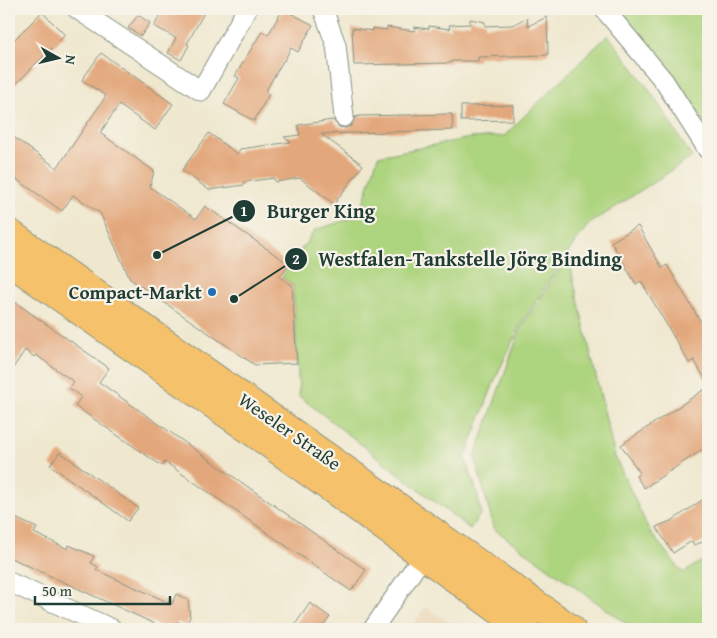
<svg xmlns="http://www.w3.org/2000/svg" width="717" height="638" font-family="'Gentium Book Plus',serif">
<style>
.built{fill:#ebd8ba}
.green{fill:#add47e;stroke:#668859}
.building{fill:#e3a77c}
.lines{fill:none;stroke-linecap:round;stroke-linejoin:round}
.street-casing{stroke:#879282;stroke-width:21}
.primary-casing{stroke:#879282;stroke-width:30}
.street{stroke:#fff;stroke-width:19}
.primary{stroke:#f5c16b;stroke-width:28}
.poi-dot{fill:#1f6fb2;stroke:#f7f3e8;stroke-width:2}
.labels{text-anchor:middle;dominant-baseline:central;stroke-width:4.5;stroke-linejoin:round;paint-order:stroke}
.poi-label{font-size:19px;font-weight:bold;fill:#1f3d34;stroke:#f7f3e8;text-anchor:end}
.street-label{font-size:19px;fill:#1f3d34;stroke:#f7f3e8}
.leader{fill:none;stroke:#1f3d34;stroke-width:2}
.callout-dot{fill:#1f3d34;stroke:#f7f3e8;stroke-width:2}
.mark-label{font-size:15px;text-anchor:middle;font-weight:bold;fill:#fff}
.callout-label{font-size:20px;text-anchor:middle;font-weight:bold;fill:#1f3d34;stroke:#f7f3e8;stroke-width:4.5;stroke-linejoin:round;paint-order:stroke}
</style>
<rect width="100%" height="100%" fill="#f7f3e8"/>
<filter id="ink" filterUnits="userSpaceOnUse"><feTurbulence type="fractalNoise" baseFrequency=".02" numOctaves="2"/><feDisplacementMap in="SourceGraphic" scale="10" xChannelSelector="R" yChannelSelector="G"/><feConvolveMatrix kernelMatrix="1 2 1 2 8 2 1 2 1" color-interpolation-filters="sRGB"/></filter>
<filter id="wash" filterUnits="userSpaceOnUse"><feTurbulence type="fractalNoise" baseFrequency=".0096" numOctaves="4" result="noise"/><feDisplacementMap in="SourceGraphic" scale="20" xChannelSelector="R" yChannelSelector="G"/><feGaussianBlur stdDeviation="1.12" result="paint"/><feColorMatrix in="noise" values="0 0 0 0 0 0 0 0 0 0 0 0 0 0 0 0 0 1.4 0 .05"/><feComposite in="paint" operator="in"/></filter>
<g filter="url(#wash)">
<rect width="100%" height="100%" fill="#efe8cf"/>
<!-- built -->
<path class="built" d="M426,607L459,629H409Z"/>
<!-- green -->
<path class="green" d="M628,9H708V129L671,70L621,14Z
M608,35L646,85L692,157L588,225L571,248L520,325L496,377L465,458L477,493L481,513L470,529L299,396L293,285L282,277L315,230L359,216L378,156L470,138L504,136Z
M568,257L615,457L650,532L683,573L708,557V629H634L494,529L475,457L521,327Z"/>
<g id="blocks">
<!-- building -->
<path class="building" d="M164,9H206L187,44L189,45L181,60L168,53L176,38L154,26Z
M283,9L313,25L298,52L291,48L284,61H283L265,92L269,94L254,121L224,104L239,78L235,76L262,31L268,35Z
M42,12L65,35L9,91V45Z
M138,15L150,23L141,36L128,28Z
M547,17L548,55L478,57V61H451V63L354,65L352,28L373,31L372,28L387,30V27L415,31L414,27L429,29V26L450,29L449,25L470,24V19L485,22V26L512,25L527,18L528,26Z
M101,53L173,104L155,130L119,105L100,133L154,171L150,187L196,219L205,206L289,264L280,277L292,285L297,363L255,365L130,279L100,213L73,195L62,211L9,174V134L57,168L106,96L82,80Z
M513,105V120L461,121V106Z
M452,114L453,130L321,134L363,165L334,204L300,178L275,182L274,178L244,182V185L209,190L182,170L209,133L237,154L240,149L291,142L284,137L300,135L298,125L333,120L339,127L345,128L351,126L355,117L360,116Z
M638,226L662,268L667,265L708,334V384L694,360L689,363L641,281L636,284L611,242Z
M9,298L109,368L99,382L366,570L351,591L165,462L162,466L75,406L81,397L69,388L74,382L36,355L34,357L25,350L9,374Z
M708,387V446L644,488L636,476L640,473L621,445Z
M60,452L138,508L128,521L50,465Z
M708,496V540L694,545L692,541L673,553L656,527L673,520Z
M15,518L37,528L34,533L68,549L69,545L94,556L91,563L98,567L96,570L172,604L176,594L188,600L190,617L186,626L178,622L175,629H166L9,557V527Z
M310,603L330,617L321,629H292Z"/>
</g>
</g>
<g filter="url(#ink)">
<use href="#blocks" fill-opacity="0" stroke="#879282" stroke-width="1"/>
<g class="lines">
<defs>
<path id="street" d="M77,9L201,91L247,9
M323,9L336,45L344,117
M604,9L664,81L708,150
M9,582L112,629
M373,629L429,547"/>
<path id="primary" d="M9,233L571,629
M9,261L263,439L525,629"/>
</defs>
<!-- street casing -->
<use href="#street" class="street-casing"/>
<!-- primary casing -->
<use href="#primary" class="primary-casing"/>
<!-- street -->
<use href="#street" class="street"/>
<!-- primary -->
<use href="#primary" class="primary"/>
</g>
</g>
<!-- markers -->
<circle class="poi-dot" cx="212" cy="292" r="5"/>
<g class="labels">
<!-- poi labels -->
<g class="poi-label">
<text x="202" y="292">Compact-Markt</text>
</g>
<!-- street labels -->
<g class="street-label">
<text transform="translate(290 431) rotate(35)">Weseler Straße</text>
</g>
</g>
<!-- callouts -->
<path class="leader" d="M157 255L244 211M234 299L296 259"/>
<g class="callout-dot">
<circle cx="157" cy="255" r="5"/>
<circle cx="234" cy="299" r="5"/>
<circle cx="244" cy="211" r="12"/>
<circle cx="296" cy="259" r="12"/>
</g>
<g class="mark-label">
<text x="244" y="216">1</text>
<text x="296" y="264">2</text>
</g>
<g class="callout-label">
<text x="321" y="218">Burger King</text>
<text x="470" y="266">Westfalen-Tankstelle Jörg Binding</text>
</g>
<!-- margin -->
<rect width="717" height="638" fill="none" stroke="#f7f3e8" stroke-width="30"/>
<!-- north arrow -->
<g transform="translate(58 58) rotate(98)" stroke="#f7f3e8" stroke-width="4" paint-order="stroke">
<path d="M0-4L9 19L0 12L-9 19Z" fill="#1f3d34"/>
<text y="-8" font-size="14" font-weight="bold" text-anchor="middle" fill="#1f3d34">N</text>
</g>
<!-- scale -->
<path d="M35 596v8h135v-8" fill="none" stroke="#1f3d34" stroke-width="2.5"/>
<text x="42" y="596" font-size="15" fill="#1f3d34" stroke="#f7f3e8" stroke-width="4" paint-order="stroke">50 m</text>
</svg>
